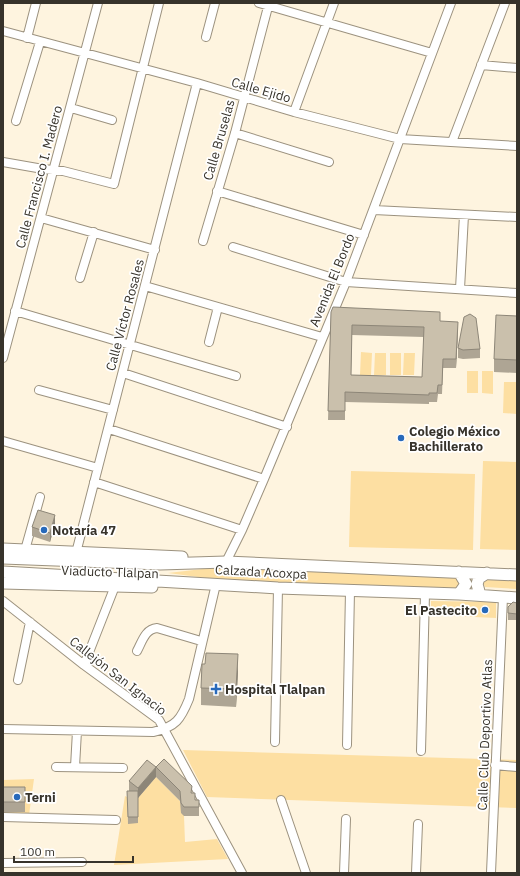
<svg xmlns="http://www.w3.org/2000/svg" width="520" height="876" font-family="'IBM Plex Sans',sans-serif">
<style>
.green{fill:#fddfa2}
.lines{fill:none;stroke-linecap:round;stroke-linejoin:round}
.minor-casing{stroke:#9c927f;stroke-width:10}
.secondary-casing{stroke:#9c927f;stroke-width:13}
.minor{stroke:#fff;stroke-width:8}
.secondary{stroke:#fff;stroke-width:11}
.wall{fill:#aea594;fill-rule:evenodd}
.shaded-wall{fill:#8d8678}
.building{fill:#cac0ac;stroke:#8d8678;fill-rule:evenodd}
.poi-dot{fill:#2769ba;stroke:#fff;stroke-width:1.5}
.labels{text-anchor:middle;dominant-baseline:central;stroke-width:3.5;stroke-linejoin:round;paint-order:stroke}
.street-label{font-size:13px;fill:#37332b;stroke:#fff}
.poi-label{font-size:13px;font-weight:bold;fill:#37332b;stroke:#fff;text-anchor:start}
</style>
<rect width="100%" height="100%" fill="#fef4df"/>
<!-- green -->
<path class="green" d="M361,352L372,353L371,375H360Z
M375,353H386V375H374Z
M390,353H401V375H390Z
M404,353H415L414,375H403Z
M467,371H478V393H467Z
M482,371H493V394L482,393Z
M504,382H517V414L503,413Z
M483,461L517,462V550L480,549Z
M351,471L475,474L473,550L349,547Z
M228,566L456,576L459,581L458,587L453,589L221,580L168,573Z
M488,577L517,578V589L485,587L483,582Z
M431,601L496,602V618L431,615Z
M183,750L517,760V808L207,797Z
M156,777L180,801L184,816L185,842L217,839L228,859L114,865L125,796L127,797L128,824L138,798Z
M34,779L29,815H3V780Z"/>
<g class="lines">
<defs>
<path id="minor" d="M259,3L432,53
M3,31L197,83L294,112L400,139L517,146
M206,37L215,3
M27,38L36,3
M481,65L517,68
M71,108L112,120
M294,112L334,3
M16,121L40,42
M235,133L329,162
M452,142L505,3
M3,162L43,169L63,171L114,184L159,3
M217,191L364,235
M374,210L517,217
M41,218L155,250
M203,241L235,133L269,3
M233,247L346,282L517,293
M80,278L94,232
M145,286L322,337
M460,289L464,215
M15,311L236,376
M209,342L218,307
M3,358L98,3
M123,373L287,427
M39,390L113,410
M109,429L264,479
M3,441L98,468
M94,482L242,530
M25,550L40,497
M76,553L197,83
M226,562L242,530L264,479L346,282L451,3
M3,601L84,665L159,720L242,873
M137,651C142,642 145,629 157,628L201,641
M84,665L115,586
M18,680L30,622
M3,729L153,732C176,727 181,719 189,699L216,584
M275,742L278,588
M347,745L350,591
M421,751L425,594
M495,765L517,767
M56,767L123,768
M75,767L77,731
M281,800L306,873
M3,817L116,820
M3,863L82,862
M344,873L346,819
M416,873L418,824
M491,873L503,597"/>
<path id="secondary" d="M3,549L182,557
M3,558L160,564L226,562L517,575
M3,572L278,588L459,594L517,598
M3,583L152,587
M459,594L466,584L459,572
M480,595L477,584L479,578L487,573"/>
</defs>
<!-- minor casing -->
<use href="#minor" class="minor-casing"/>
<!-- secondary casing -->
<use href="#secondary" class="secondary-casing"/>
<!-- minor -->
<use href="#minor" class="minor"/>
<!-- secondary -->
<use href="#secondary" class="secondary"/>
</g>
<!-- wall -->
<path class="wall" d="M331,312L440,321L458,331L456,368H443L442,394H438L437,402H429V404L345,402V420H328ZM352,335L424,337L422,377L351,375Z
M517,316V373L494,372V359Z
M458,348L480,349V358L463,359L458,358Z
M55,524L50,542L32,536V527Z
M517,603V620H508V607Z
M238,672L236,707L201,705V688Z
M156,767L192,793L199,807V816H184L181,813L180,801L156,777Z
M156,777L138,798V823L128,824L127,791H130H129V781Z
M3,787H25V812H3Z"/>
<!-- shaded-wall -->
<path class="shaded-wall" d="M458,322V331L456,368V359Z
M55,515V524L50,542V533Z
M238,654V672L236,707V689Z
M156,767V777L138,798V788Z"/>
<!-- building -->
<path class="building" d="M333,307L440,312V321L458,322L456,359H443L442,385H438L437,393H429V395L345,392V411H328L331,312ZM352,325L424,327L422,377L351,375Z
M470,314L476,318L480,349L463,350L458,348L464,317Z
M496,315L517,316V360L494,359Z
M38,510L55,515L50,533L32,527Z
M513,602L517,603V614L508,613V607Z
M206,653L238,654L236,689L201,688L202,664H205Z
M164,759L192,786L191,793H195V800H199V807H184L181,803L180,791L156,767Z
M147,760L156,767L138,788L129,781Z
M3,787H25V802H3Z
M127,791H138V817H128Z"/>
<!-- markers -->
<g class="poi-dot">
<circle cx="401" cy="438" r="4"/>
<circle cx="44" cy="530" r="4"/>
<circle cx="485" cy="610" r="4"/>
<path d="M214 683h4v4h4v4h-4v4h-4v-4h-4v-4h4z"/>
<circle cx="17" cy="797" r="4"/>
</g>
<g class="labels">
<!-- street labels -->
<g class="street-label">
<text transform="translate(261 90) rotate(16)">Calle Ejido</text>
<text transform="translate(219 140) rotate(-74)">Calle Bruselas</text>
<text transform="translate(39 177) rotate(-75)">Calle Francisco I. Madero</text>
<text transform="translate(332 280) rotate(-68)">Avenida El Bordo</text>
<text transform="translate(125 315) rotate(-75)">Calle Víctor Rosales</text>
<text transform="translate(110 572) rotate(2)">Viaducto Tlalpan</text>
<text transform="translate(261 572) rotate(3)">Calzada Acoxpa</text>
<text transform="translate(118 676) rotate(38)">Callejón San Ignacio</text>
<text transform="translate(485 735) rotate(-88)">Calle Club Deportivo Atlas</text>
</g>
<!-- poi labels -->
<g class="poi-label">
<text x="409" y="431">Colegio México<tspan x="409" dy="15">Bachillerato</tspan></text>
<text x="52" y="530">Notaría 47</text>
<text x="477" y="610" text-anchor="end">El Pastecito</text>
<text x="225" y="689">Hospital Tlalpan</text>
<text x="25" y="797">Terni</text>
</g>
</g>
<!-- border -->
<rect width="520" height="876" fill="none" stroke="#37332b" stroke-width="8"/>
<!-- scale -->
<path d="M14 856v6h119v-6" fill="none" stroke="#37332b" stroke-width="2"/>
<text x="20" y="856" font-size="12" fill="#37332b" stroke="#ffffff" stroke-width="3" paint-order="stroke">100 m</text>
</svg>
